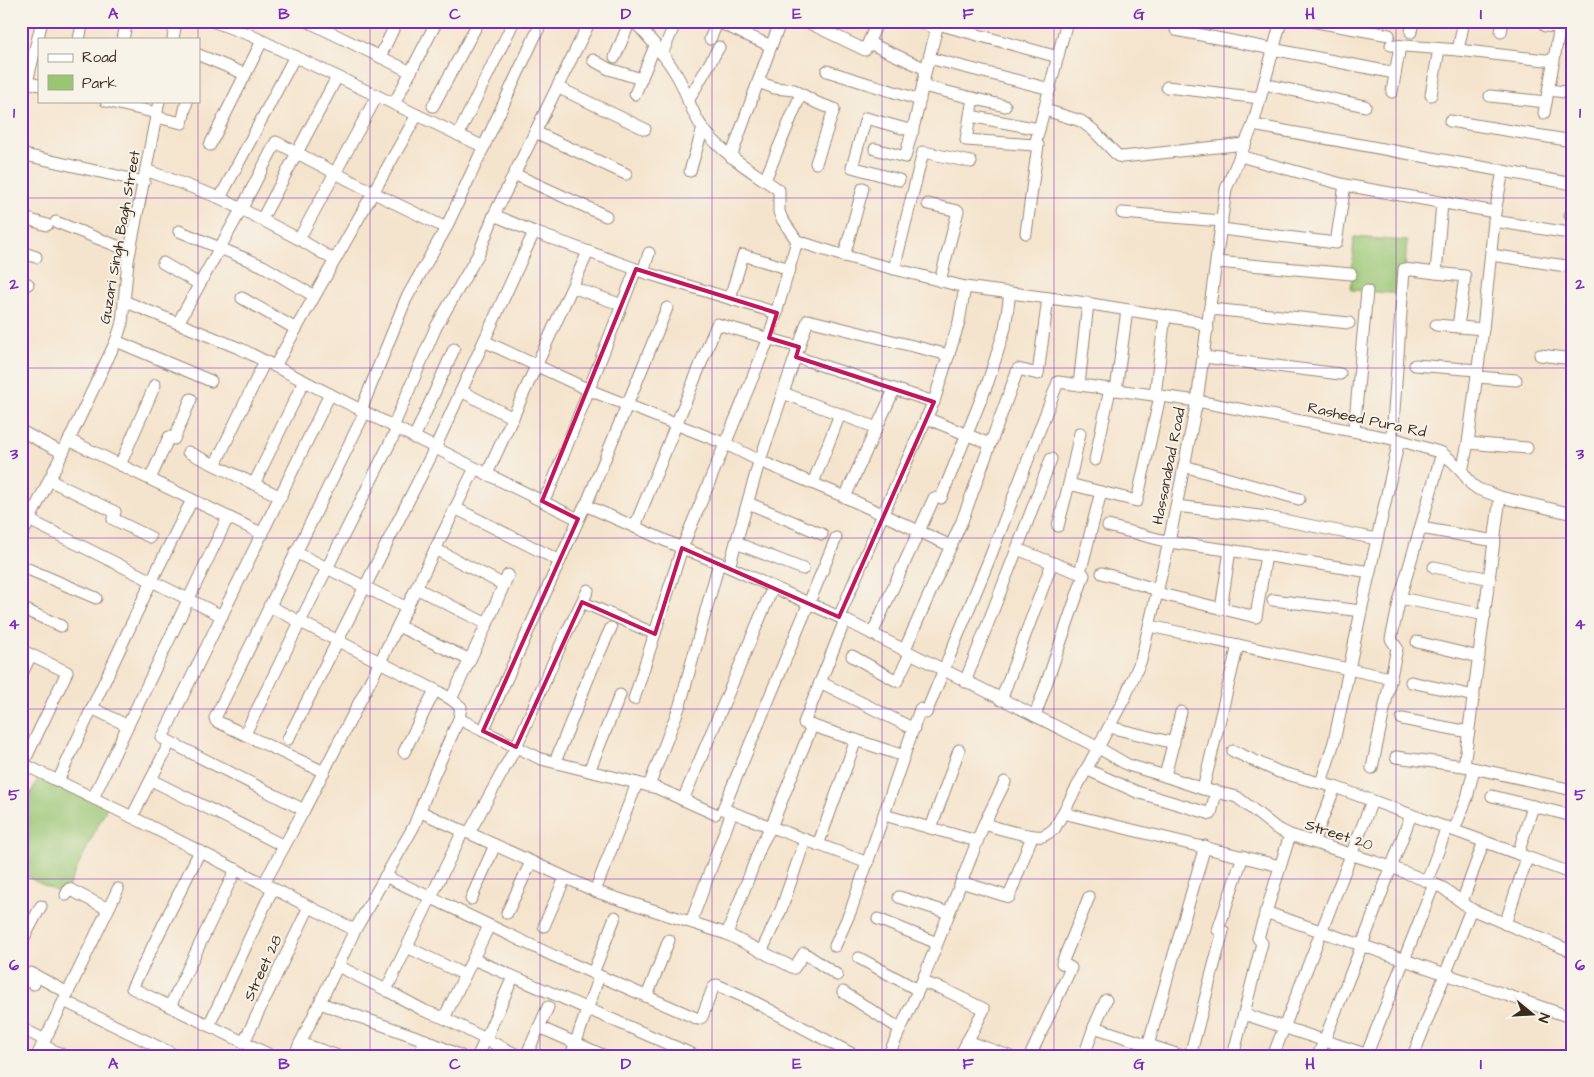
<svg xmlns="http://www.w3.org/2000/svg" width="1594" height="1077" font-family="'Architects Daughter',sans-serif">
	<rect width="100%" height="100%" fill="#f7f3e8"/>
	<filter id="ink" filterUnits="userSpaceOnUse"><feTurbulence type="fractalNoise" baseFrequency=".02" numOctaves="2"/><feDisplacementMap in="SourceGraphic" scale="10" xChannelSelector="R" yChannelSelector="G"/><feConvolveMatrix kernelMatrix="1 2 1 2 8 2 1 2 1" color-interpolation-filters="sRGB"/></filter>
	<filter id="wash" filterUnits="userSpaceOnUse"><feTurbulence type="fractalNoise" baseFrequency=".0096" numOctaves="4" result="noise"/><feDisplacementMap in="SourceGraphic" scale="20" xChannelSelector="R" yChannelSelector="G"/><feGaussianBlur stdDeviation="1.12" result="paint"/><feColorMatrix in="noise" values="0 0 0 0 0 0 0 0 0 0 0 0 0 0 0 0 0 1.4 0 .05"/><feComposite in="paint" operator="in"/></filter>
	<g filter="url(#wash)">
		<rect width="100%" height="100%" fill="#f5e4cd"/>
		<g fill="#99c673" stroke="#6a7848">
			<path d="M1354 237 1407 241 1403 294 1351 290Z"/>
			<path d="M41 773 108 805 64 895 21 874V812Z"/>
		</g>
	</g>
	<g filter="url(#ink)">
		<g fill="none" stroke-linecap="round" stroke-linejoin="round">
			<g stroke="#988776" stroke-width="13">
				<g id="minor">
					<path d="M212 21 250 35 484 147"/>
					<path d="M307 21 411 72"/>
					<path d="M634 21C650 39 667 57 679 79 687 94 691 112 702 127 722 154 752 171 779 190V212L782 219 797 241 844 256 965 287 1079 302 1196 321 1208 329"/>
					<path d="M805 21 865 50 878 21"/>
					<path d="M918 21 936 29"/>
					<path d="M1311 21 1389 35"/>
					<path d="M718 22 771 46 781 21"/>
					<path d="M1545 26 1573 28"/>
					<path d="M1176 30 1395 73"/>
					<path d="M1411 32 1413 21"/>
					<path d="M1501 32 1503 21"/>
					<path d="M744 34 750 21"/>
					<path d="M79 39 83 21"/>
					<path d="M123 39 127 21"/>
					<path d="M173 39 176 21"/>
					<path d="M710 39 718 21"/>
					<path d="M869 43 926 69 916 117 905 157 875 149"/>
					<path d="M1391 45 1458 50 1554 61"/>
					<path d="M1458 50 1464 21"/>
					<path d="M662 54 676 21"/>
					<path d="M199 55 245 74"/>
					<path d="M380 57 397 21"/>
					<path d="M615 57 630 21"/>
					<path d="M929 58 1050 89"/>
					<path d="M593 60 609 69 641 79"/>
					<path d="M926 69 938 24 1058 57"/>
					<path d="M827 71 920 100"/>
					<path d="M21 81 39 85"/>
					<path d="M27 82 42 21"/>
					<path d="M758 82 775 88 794 90 817 103 834 109 816 163"/>
					<path d="M1264 84 1365 106"/>
					<path d="M923 86 1005 106"/>
					<path d="M557 87 645 129"/>
					<path d="M1167 87 1260 98"/>
					<path d="M1549 90 1573 93"/>
					<path d="M1392 92 1400 46"/>
					<path d="M635 94 655 46"/>
					<path d="M1431 95 1439 49"/>
					<path d="M1490 96 1546 102"/>
					<path d="M973 98 966 140 1035 145"/>
					<path d="M106 101 157 113"/>
					<path d="M688 101 719 47"/>
					<path d="M394 104 437 21"/>
					<path d="M433 106 479 21"/>
					<path d="M1045 110 1081 121 1093 130 1118 156 1122 157 1245 144"/>
					<path d="M1544 113 1561 21"/>
					<path d="M970 116 1039 129"/>
					<path d="M156 117 182 123 187 101"/>
					<path d="M1450 121 1573 141"/>
					<path d="M1253 125 1573 184"/>
					<path d="M535 132 626 174"/>
					<path d="M458 135 514 21"/>
					<path d="M210 145 262 41"/>
					<path d="M21 154 144 182"/>
					<path d="M1240 156 1345 185 1495 212 1483 329 1468 443 1462 471"/>
					<path d="M731 157 771 46"/>
					<path d="M146 170 220 198 299 239 334 260"/>
					<path d="M690 171 703 128"/>
					<path d="M514 174 606 216"/>
					<path d="M765 180 801 94"/>
					<path d="M899 180 852 167 866 118 913 131"/>
					<path d="M220 198 295 56"/>
					<path d="M928 204 958 211 940 281"/>
					<path d="M1495 212 1503 171"/>
					<path d="M1122 213 1222 221"/>
					<path d="M494 215 590 21"/>
					<path d="M1570 215 1573 216"/>
					<path d="M21 217 47 225"/>
					<path d="M262 219 337 77"/>
					<path d="M1494 221 1563 232"/>
					<path d="M56 222 130 251"/>
					<path d="M1221 229 1336 243 1345 185"/>
					<path d="M179 231 263 266 314 296"/>
					<path d="M1026 233 1038 145H1035L1067 21"/>
					<path d="M299 239 377 96"/>
					<path d="M21 252 36 257"/>
					<path d="M1491 255 1573 267"/>
					<path d="M844 256 863 188"/>
					<path d="M1217 262 1351 274"/>
					<path d="M163 263 199 284"/>
					<path d="M894 269 923 152 971 162"/>
					<path d="M643 272 777 313"/>
					<path d="M1436 273 1465 276 1458 327"/>
					<path d="M21 282 28 284"/>
					<path d="M575 288 622 305"/>
					<path d="M242 298 296 329"/>
					<path d="M730 298 743 255 790 269"/>
					<path d="M124 301 241 349 475 468 578 519"/>
					<path d="M1211 309 1349 323"/>
					<path d="M178 323 242 208 276 142 372 192 446 228"/>
					<path d="M1436 325 1483 329"/>
					<path d="M116 341 211 381"/>
					<path d="M484 341 589 390 726 444 760 461 845 497 951 546"/>
					<path d="M799 347 717 324 637 521V528L682 548 729 567 839 617 1097 747 1128 765 1165 776 1203 789 1237 797 1276 828 1290 835 1391 867 1427 881 1443 888 1471 909 1573 952"/>
					<path d="M1540 355 1573 359"/>
					<path d="M796 357 934 402"/>
					<path d="M1204 357 1340 374"/>
					<path d="M1415 365 1477 370"/>
					<path d="M275 366 417 115"/>
					<path d="M1477 377 1516 380"/>
					<path d="M1079 385 1088 303"/>
					<path d="M1116 390 1127 310"/>
					<path d="M461 391 513 418"/>
					<path d="M783 393 877 428"/>
					<path d="M1155 395 1165 316"/>
					<path d="M361 410 406 299 446 228 542 21"/>
					<path d="M926 418 990 444"/>
					<path d="M393 427 436 327 479 253 494 215 534 232 636 269"/>
					<path d="M21 431 63 453"/>
					<path d="M1354 431 1367 291"/>
					<path d="M414 438 454 349"/>
					<path d="M1392 439 1404 269 1436 273 1442 203"/>
					<path d="M69 440 263 534"/>
					<path d="M1468 443 1527 448"/>
					<path d="M188 452 281 497"/>
					<path d="M1095 460 1110 389"/>
					<path d="M120 465 155 385"/>
					<path d="M215 465 265 361"/>
					<path d="M1184 466 1299 499"/>
					<path d="M487 474 588 252"/>
					<path d="M150 479 169 437 174 439 191 399"/>
					<path d="M49 480 115 512 113 519 150 537"/>
					<path d="M813 483 840 414"/>
					<path d="M254 484 304 381"/>
					<path d="M1069 484 1080 433"/>
					<path d="M845 497 894 390"/>
					<path d="M941 498 988 382 996 357 1005 328 1010 293"/>
					<path d="M542 501 550 489 636 269 643 272 649 253"/>
					<path d="M748 503 822 534"/>
					<path d="M586 505 667 308"/>
					<path d="M1176 506 1268 517 1377 539"/>
					<path d="M455 508 560 561"/>
					<path d="M29 520 222 616"/>
					<path d="M1058 526 1069 484 1101 492"/>
					<path d="M1108 526 1169 542"/>
					<path d="M1421 528 1495 541"/>
					<path d="M21 537 69 440 116 341 122 323 128 261 159 101"/>
					<path d="M836 538 723 809 868 863"/>
					<path d="M1169 542 1256 554 1370 572"/>
					<path d="M736 543 803 569"/>
					<path d="M435 549 504 585"/>
					<path d="M1017 549 1051 459"/>
					<path d="M295 552 407 608"/>
					<path d="M21 566 96 598"/>
					<path d="M729 567 758 466 808 320 949 355"/>
					<path d="M1434 567 1490 579"/>
					<path d="M1080 573 1101 492 1137 501 1160 396"/>
					<path d="M1102 573 1158 590"/>
					<path d="M416 588 487 624"/>
					<path d="M1157 593 1256 617 1266 555"/>
					<path d="M1400 598 1485 615"/>
					<path d="M1273 600 1361 611"/>
					<path d="M582 602 655 634"/>
					<path d="M269 606 435 690 451 699 461 707 459 719 433 777 414 826 355 930 294 1056"/>
					<path d="M21 608 61 626"/>
					<path d="M1221 609 1230 550"/>
					<path d="M839 617 883 514 934 401 959 322 965 287"/>
					<path d="M845 620 804 723 904 756"/>
					<path d="M398 626 470 660"/>
					<path d="M1150 626 1390 678"/>
					<path d="M872 634 934 498"/>
					<path d="M1417 642 1479 657"/>
					<path d="M21 650 67 672 23 764"/>
					<path d="M904 651 962 521 1018 369 1038 374 1048 298"/>
					<path d="M852 656 897 681 910 654"/>
					<path d="M21 675 31 655"/>
					<path d="M820 682 914 729"/>
					<path d="M965 682 1017 549 1084 575 1035 716"/>
					<path d="M1411 682 1474 696"/>
					<path d="M451 699 487 624 508 575"/>
					<path d="M634 699 682 548 769 338 797 241"/>
					<path d="M1001 700 1052 563"/>
					<path d="M92 708 128 726"/>
					<path d="M459 719 541 759 657 788 715 814"/>
					<path d="M1402 719 1469 732"/>
					<path d="M1109 727 1174 743"/>
					<path d="M483 731 585 505 637 528"/>
					<path d="M245 734 300 622 397 429"/>
					<path d="M288 739 435 448 534 232"/>
					<path d="M170 742 304 810"/>
					<path d="M1233 751 1279 772 1335 787 1573 874"/>
					<path d="M404 752 435 690"/>
					<path d="M1396 757 1464 766 1573 790"/>
					<path d="M555 762 592 669 611 628"/>
					<path d="M21 763 132 817 355 930"/>
					<path d="M1464 766 1500 497"/>
					<path d="M1372 768 1397 648 1391 639 1400 598 1442 453"/>
					<path d="M1086 769 1137 792 1211 814 1216 791"/>
					<path d="M589 771 620 695"/>
					<path d="M324 772 216 721 215 718 365 412"/>
					<path d="M1165 776 1181 712"/>
					<path d="M151 780 284 846"/>
					<path d="M58 781 152 580 192 500"/>
					<path d="M1321 783 1334 742 1361 611 1399 440"/>
					<path d="M649 786 680 705 719 563"/>
					<path d="M1203 789 1238 645"/>
					<path d="M1492 796 1573 816"/>
					<path d="M93 798 228 517"/>
					<path d="M683 800 773 587"/>
					<path d="M421 812 463 831"/>
					<path d="M1063 813 1280 866"/>
					<path d="M884 815 977 841"/>
					<path d="M132 817 170 742 162 738 330 394"/>
					<path d="M984 824C998 828 1029 838 1042 836 1047 835 1051 831 1055 828L1125 697 1141 660 1169 542 1197 401 1226 189 1253 125 1281 21"/>
					<path d="M931 828 959 750"/>
					<path d="M1454 830 1467 798 1474 769"/>
					<path d="M469 833 597 892 727 934 794 968 804 953 837 975"/>
					<path d="M1313 842 1335 787"/>
					<path d="M818 845 856 740"/>
					<path d="M200 851 132 988 272 1056"/>
					<path d="M1518 854 1533 806"/>
					<path d="M385 876 554 956 698 1019 702 1017 713 988 717 985 751 1000 856 1056"/>
					<path d="M267 878 304 810 380 662 475 468"/>
					<path d="M1427 881 1447 827"/>
					<path d="M961 882 1009 897 1032 836"/>
					<path d="M595 891 637 783"/>
					<path d="M66 895 69 889 108 909"/>
					<path d="M899 897 949 913"/>
					<path d="M471 899 495 845"/>
					<path d="M1462 902 1484 841"/>
					<path d="M1265 912 1573 1018"/>
					<path d="M507 913 531 862"/>
					<path d="M878 919 937 943"/>
					<path d="M691 922 732 812"/>
					<path d="M1505 924 1527 858"/>
					<path d="M544 926 565 878"/>
					<path d="M727 934 762 843 771 827 812 726"/>
					<path d="M21 943 41 906"/>
					<path d="M835 946 851 910 920 709 926 713 991 555 1058 382 1197 401 1399 440 1442 453 1453 462 1462 471 1471 484 1478 489 1500 497 1573 514"/>
					<path d="M407 947 465 975"/>
					<path d="M761 952 781 910 805 840"/>
					<path d="M859 958 918 990"/>
					<path d="M473 959 696 1056"/>
					<path d="M338 966 386 990 425 1011 444 1018 489 926"/>
					<path d="M31 973 68 993"/>
					<path d="M593 973 615 917"/>
					<path d="M21 978 34 984"/>
					<path d="M922 982 943 989 984 1009 960 1056"/>
					<path d="M386 990 463 831 469 833 516 747 562 642 588 590"/>
					<path d="M843 992 900 1029"/>
					<path d="M647 996 669 940"/>
					<path d="M64 1001 177 1056"/>
					<path d="M320 1003 425 1040 461 1056"/>
					<path d="M170 1006 236 869"/>
					<path d="M1244 1014 1371 1056"/>
					<path d="M444 1018 519 1056"/>
					<path d="M209 1025 273 888"/>
					<path d="M539 1027 605 1056"/>
					<path d="M1094 1027 1182 1056"/>
					<path d="M21 1028 45 1040"/>
					<path d="M967 1041 1009 1056"/>
					<path d="M244 1042 309 907"/>
					<path d="M300 1043 338 1056"/>
					<path d="M42 1045 65 1056"/>
					<path d="M37 1056 118 889"/>
					<path d="M419 1056 425 1040"/>
					<path d="M478 1056 513 977"/>
					<path d="M526 1056 548 1007"/>
					<path d="M571 1056 599 976"/>
					<path d="M888 1056 922 982 984 824 1005 782"/>
					<path d="M1030 1056 1071 968 1062 963 1089 897"/>
					<path d="M1084 1056 1094 1027 1106 1000"/>
					<path d="M1145 1056 1205 846"/>
					<path d="M1190 1056 1223 931 1218 930 1243 856"/>
					<path d="M1233 1056 1262 943 1258 938 1290 835"/>
					<path d="M1273 1056 1372 801"/>
					<path d="M1318 1056 1362 945 1411 815"/>
					<path d="M1366 1056 1434 884"/>
					<path d="M1413 1056 1471 909"/>
				</g>
			</g>
			<use href="#minor" stroke="#fff" stroke-width="11"/>
		</g>
	</g>
	<path fill="none" stroke="#c2185b" stroke-width="4" stroke-linejoin="round" d="M636 269 777 313 769 338 799 347 796 357 934 402 839 617 682 548 655 634 582 602 516 747 483 731 578 519 542 501Z"/>
	<path fill="none" stroke="#7b2cbf" stroke-width="1" stroke-opacity="0.55" d="M198 21V39M370 21V1056M540 21V1056M712 21V1056M882 21V1056M1054 21V1056M1224 21V1056M1396 21V1056M198 101V1056M21 198H1573M21 368H1573M21 538H1573M21 709H1573M21 879H1573"/>
	<g text-anchor="middle" dominant-baseline="central" stroke-width="4" stroke-linejoin="round" paint-order="stroke">
		<g font-size="15" fill="#3b2a1e" stroke="#f7f3e8">
			<text transform="translate(120 237) rotate(-80)">Guzari Singh Bagh Street</text>
			<text transform="translate(1367 420) rotate(12)">Rasheed Pura Rd</text>
			<text transform="translate(1169 466) rotate(-79)">Hassanabad Road</text>
			<text transform="translate(1339 835) rotate(18)">Street 20</text>
			<text transform="translate(263 968) rotate(-65)">Street 28</text>
		</g>
	</g>
	<rect width="1594" height="1077" fill="none" stroke="#f7f3e8" stroke-width="55"/>
	<rect x="38" y="38" width="162" height="65" fill="#f7f3e8" stroke="#aca397"/>
	<rect x="48" y="54" width="25" height="8" fill="#ffffff" stroke="#aca397"/>
	<text x="82" y="62" font-size="15" fill="#3b2a1e">Road</text>
	<rect x="48" y="75" width="25" height="15" fill="#99c673" stroke="#aca397"/>
	<text x="82" y="88" font-size="15" fill="#3b2a1e">Park</text>
	<g transform="translate(1532 1014) rotate(108)" stroke="#f7f3e8" stroke-width="4" paint-order="stroke">
	<path d="M0-4L9 19L0 12L-9 19Z" fill="#3b2a1e"/>
	<text y="-8" font-size="14" font-weight="bold" text-anchor="middle" fill="#3b2a1e">N</text>
	</g>
	<rect x="28" y="28" width="1538" height="1022" fill="none" stroke="#7b2cbf" stroke-width="2"/>
	<g font-size="16" text-anchor="middle" font-weight="bold" fill="#7b2cbf">
		<text x="113" y="19">A</text>
		<text x="284" y="19">B</text>
		<text x="455" y="19">C</text>
		<text x="626" y="19">D</text>
		<text x="797" y="19">E</text>
		<text x="968" y="19">F</text>
		<text x="1139" y="19">G</text>
		<text x="1310" y="19">H</text>
		<text x="1481" y="19">I</text>
		<text x="14" y="118">1</text>
		<text x="1580" y="118">1</text>
		<text x="14" y="289">2</text>
		<text x="1580" y="289">2</text>
		<text x="14" y="459">3</text>
		<text x="1580" y="459">3</text>
		<text x="14" y="629">4</text>
		<text x="1580" y="629">4</text>
		<text x="14" y="800">5</text>
		<text x="1580" y="800">5</text>
		<text x="14" y="970">6</text>
		<text x="1580" y="970">6</text>
		<text x="113" y="1069">A</text>
		<text x="284" y="1069">B</text>
		<text x="455" y="1069">C</text>
		<text x="626" y="1069">D</text>
		<text x="797" y="1069">E</text>
		<text x="968" y="1069">F</text>
		<text x="1139" y="1069">G</text>
		<text x="1310" y="1069">H</text>
		<text x="1481" y="1069">I</text>
	</g>
</svg>
